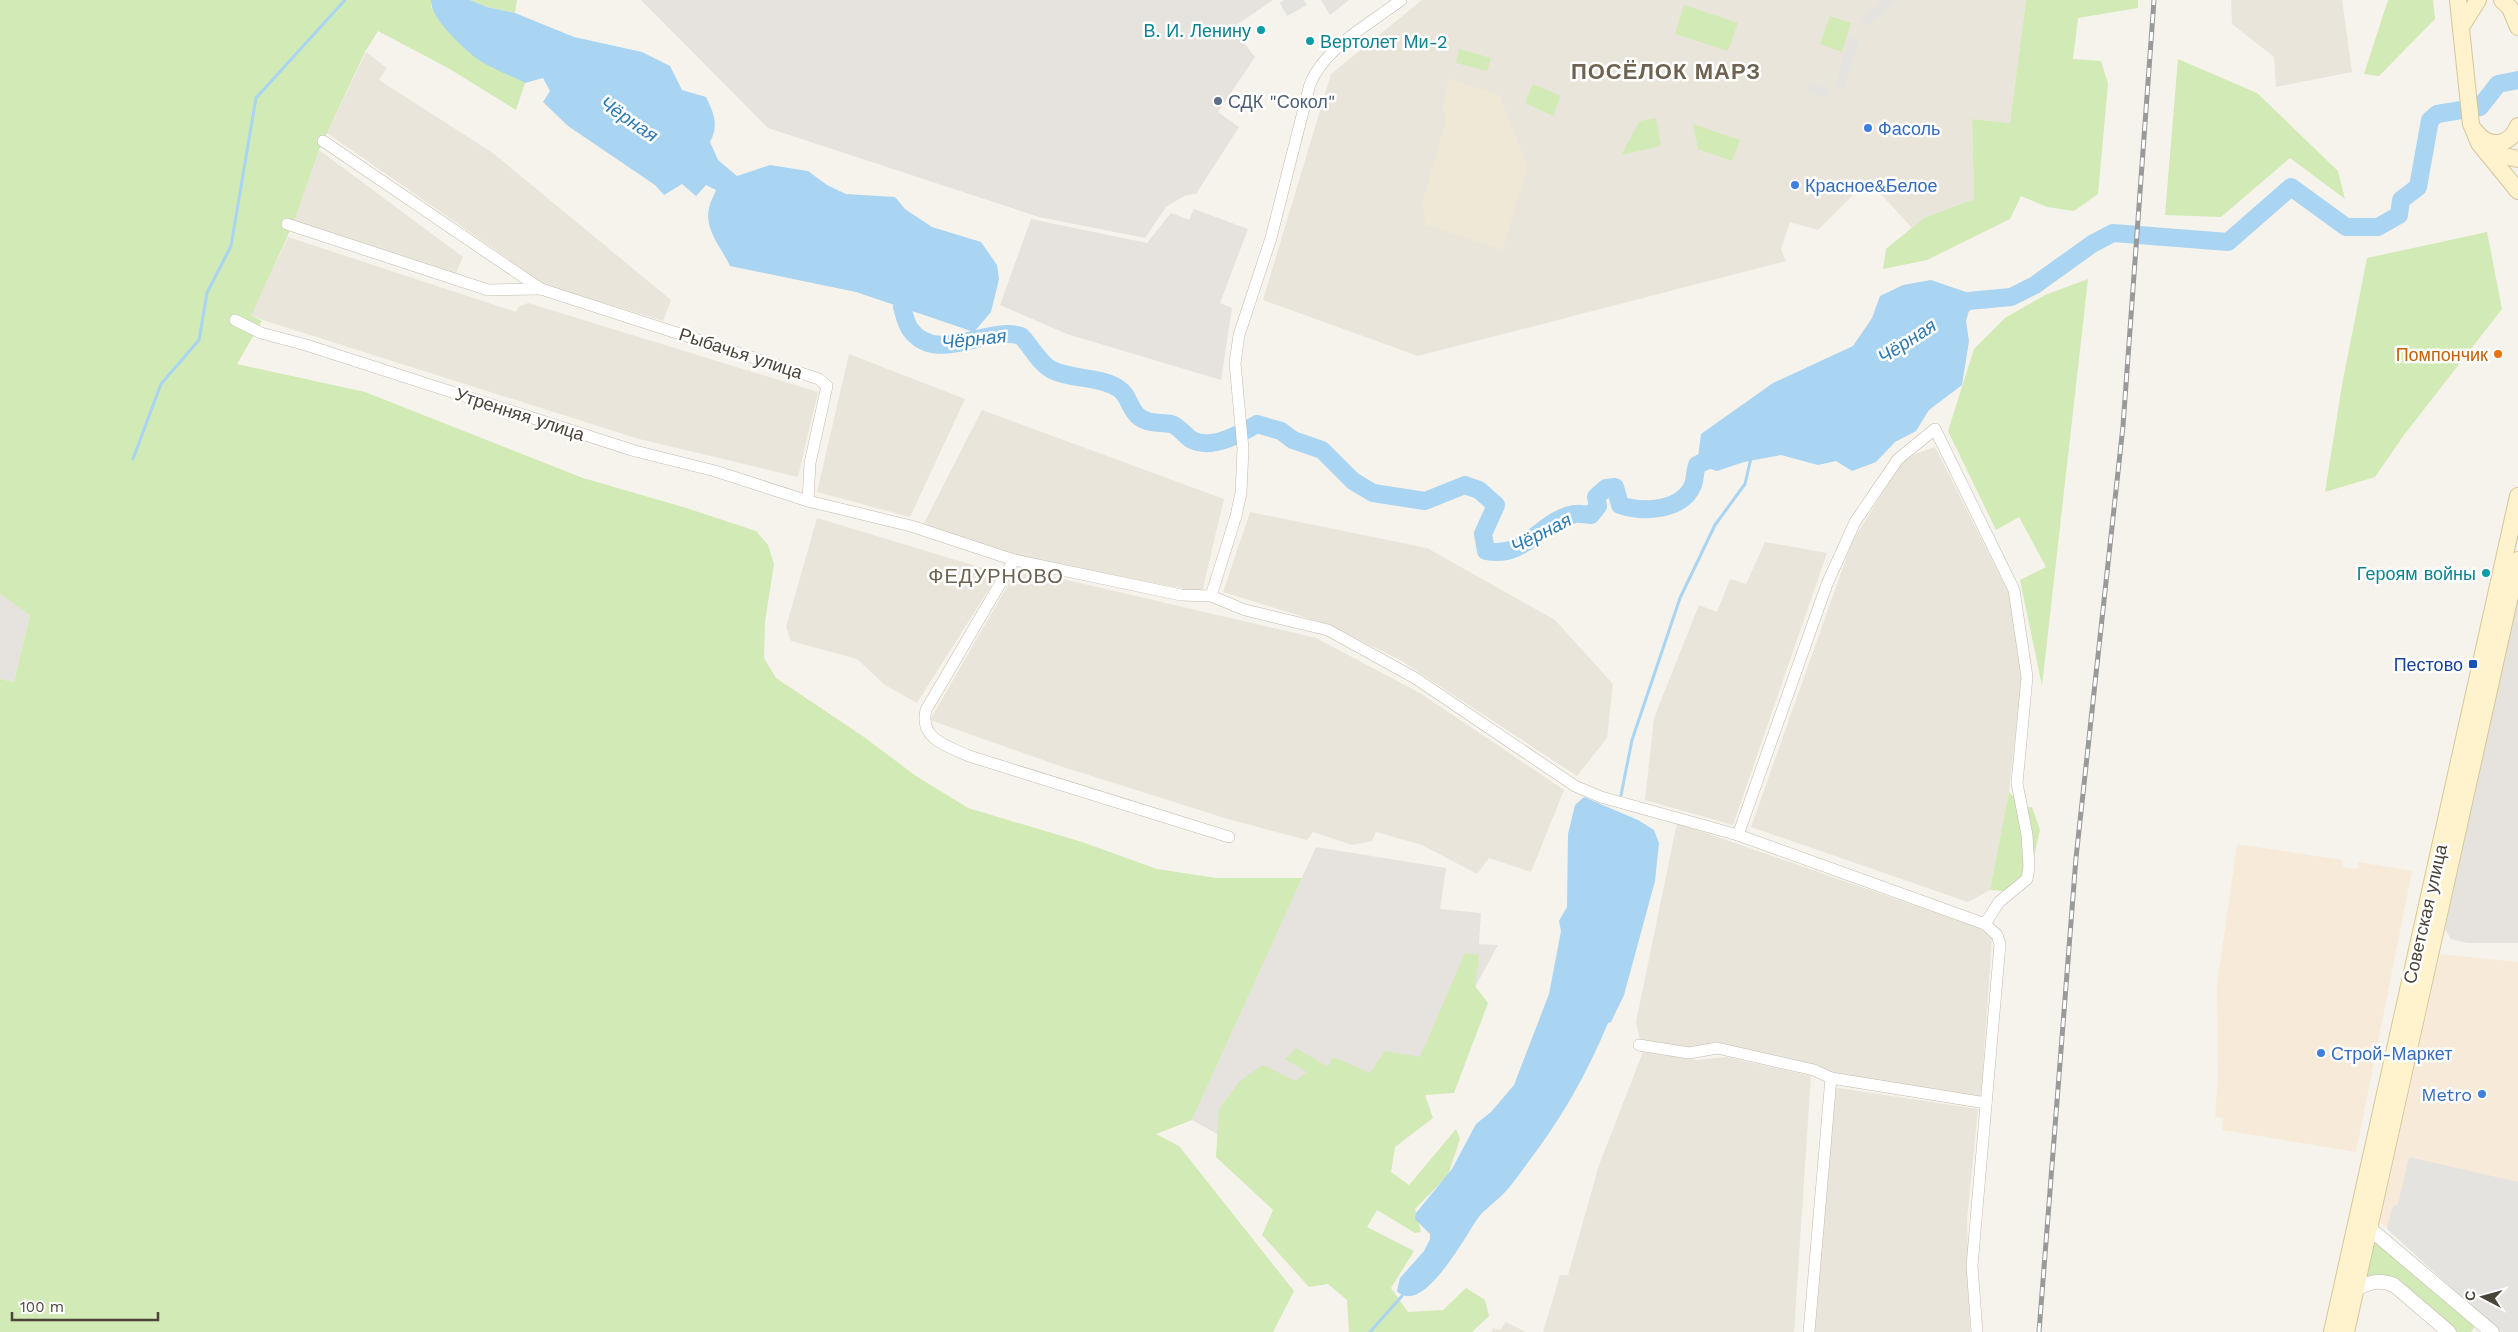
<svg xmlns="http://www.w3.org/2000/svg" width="2518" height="1332" font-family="'Work Sans',sans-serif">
	<rect width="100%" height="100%" fill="#f6f3ec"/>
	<g fill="#eae5da">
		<path d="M1422 0H2026L2010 123 1972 119 1974 199 1924 218 1912 228 1868 180 1818 230 1790 222 1781 249 1786 261 1418 356 1263 300 1331 74Z"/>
		<path d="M2231 0H2342L2352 72 2276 87 2274 57 2232 24Z"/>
		<path d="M366 52 387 68 379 80 493 153 671 300 663 321 546 285 327 133Z"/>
		<path d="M319 150 463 257 454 277 294 222Z"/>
		<path d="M288 237 516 312 518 307 528 303 818 392 798 477 639 439 250 316Z"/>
		<path d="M849 354 965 399 910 517 817 492Z"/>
		<path d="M982 410 1224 499 1202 592 1014 557 923 525Z"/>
		<path d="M1935 447 2011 598 2022 675 2009 792 1990 890 1968 902 1751 827 1852 542 1904 458Z"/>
		<path d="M1250 512 1427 548 1555 620 1613 684 1607 738 1577 776 1400 660 1327 624 1223 592Z"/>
		<path d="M817 518 999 573 917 703 885 685 857 659 791 641 786 627Z"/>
		<path d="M1765 542 1827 553 1733 825 1645 800 1654 718 1699 605 1717 612 1730 579 1746 584Z"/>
		<path d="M1033 572 1316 638 1420 693 1564 790 1531 872 1489 858 1477 874 1422 845 1376 832 1372 841 1352 845 1313 832 1307 840 1228 819 1060 766 930 720 1009 583 1016 576Z"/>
		<path d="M1677 823 1979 928 1992 938 1981 1097 1830 1074 1718 1042 1685 1048 1640 1040 1636 1022Z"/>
		<path d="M1643 1052 1697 1060 1726 1057 1811 1076 1794 1332H1543L1560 1275H1568L1599 1165Z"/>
		<path d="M1832 1087 1978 1109 1967 1220 1970 1332H1814Z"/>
		<path d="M1506 1322 1526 1332H1491L1493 1328 1500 1330Z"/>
	</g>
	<g fill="#f7ead8">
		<path d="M2237 844 2342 860V867L2357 869 2358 862 2412 871 2356 1152 2222 1130 2223 1118 2215 1117 2218 1077 2217 985Z"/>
		<path d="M2440 954 2518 962V1332L2380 1222Z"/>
	</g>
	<g fill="#e6e2dd">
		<path d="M641 0H1273L1232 28 1255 57 1218 112 1239 127 1196 194 1186 195 1166 207 1145 238 1039 217 768 128Z"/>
		<path d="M1321 0H1349L1330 15Z"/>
		<path d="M1194 209 1248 229 1220 303 1232 308 1221 380 1067 334 1000 305 1031 219 1147 243 1171 213 1189 220Z"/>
		<path d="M0 594 30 614 14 682 0 679Z"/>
		<path d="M2518 595V943H2467L2451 939 2445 929Z"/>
		<path d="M1316 847 1446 868 1440 909 1481 913 1479 944 1498 945 1353 1210 1192 1120Z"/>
	</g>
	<path fill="#efe8d6" d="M1449 79 1499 95 1528 168 1502 250 1425 224 1423 201 1446 120 1442 106Z"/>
	<g fill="#d2eab5">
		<path d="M0 0H431V7L507 73 525 83 516 110 448 68 378 31 365 52 319 150 294 222 251 316 262 321 237 364 365 392 583 478 683 507 756 531 768 545 774 564 765 622 764 658 776 678 864 737 916 776 968 808 1082 842 1157 869 1216 878H1302L1192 1120 1156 1134 1179 1146 1294 1291 1273 1332H0V679L14 682 30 615 0 594Z"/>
		<path d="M470 0H517L515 13 487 7Z"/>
		<path d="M2026 0H2138V8L2078 18 2073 59 2101 61 2108 84 2098 194 2074 211 2047 207 2021 196 2010 219 1927 260 1883 269 1886 249 1924 218 1974 199 1972 119 2010 123Z"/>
		<path d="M2388 0H2433L2435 19 2379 76 2364 74Z"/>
		<path d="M1684 5 1738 23 1728 51 1675 34Z"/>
		<path d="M1830 16 1851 23 1842 52 1820 44Z"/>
		<path d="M1459 49 1491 58 1487 71 1456 63Z"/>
		<path d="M2178 59 2257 93 2338 171 2345 199 2290 158 2221 217 2165 215Z"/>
		<path d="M1533 84 1561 96 1553 116 1525 103Z"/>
		<path d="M1656 118 1661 146 1621 155 1640 121Z"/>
		<path d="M1693 124 1740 140 1732 161 1698 149Z"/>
		<path d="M2487 232 2502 309 2404 435 2375 477 2325 492 2342 385 2367 258Z"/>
		<path d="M2088 279 2042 686 2020 580 2046 567 2019 517 1996 530 1948 431 1974 349 2005 318 2045 295Z"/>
		<path d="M2009 792 2024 808 2032 807 2040 830 2033 861 2026 875 2003 891 1990 890Z"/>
		<path d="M1465 953 1479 955 1475 986 1488 1003 1454 1093 1425 1095 1433 1118 1395 1147 1391 1172 1409 1185 1456 1129 1460 1139 1448 1175 1415 1209 1421 1232 1415 1233 1377 1210 1367 1227 1414 1251 1391 1288 1408 1312 1443 1310 1466 1288 1485 1300 1489 1316 1472 1332H1349L1347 1300 1328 1284 1309 1287 1262 1235 1273 1210 1216 1157 1219 1109 1239 1082 1263 1065 1295 1081 1307 1072 1285 1059 1296 1048 1328 1067 1333 1057 1370 1073 1385 1051 1420 1057Z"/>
		<path d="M2373 1238 2472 1321 2474 1328 2471 1332H2457L2389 1277H2365Z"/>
	</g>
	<g fill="#e5e3e0">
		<path d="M1284 0H1304L1307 5 1287 16 1280 3Z"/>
		<path d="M1883 0H1897L1867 26 1861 19Z"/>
		<path d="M1851 36 1860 39 1844 89 1834 86Z"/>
		<path d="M1809 83 1830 90 1828 98 1807 91Z"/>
		<path d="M2409 1157 2518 1182V1332H2500L2387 1229 2392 1208 2398 1204Z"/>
	</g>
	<g fill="#a9d4f2">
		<path d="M431 0H470L487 7 515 13 574 37 642 52 670 66 682 90 706 97C714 113 719 125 710 142L718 160 737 176 770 165 808 171 827 185 846 194 895 197 905 209 932 227 981 242 997 265 999 279 991 312 974 332 856 292 730 266C722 248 704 230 709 208 710 202 714 196 716 190L706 185 696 196 682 184 664 195 655 185 568 126 543 102 550 91 543 78 525 83C510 75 490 68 476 58 462 47 430 18 431 0Z"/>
		<path d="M1931 280 1966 292 1970 307 1966 321 1969 341 1962 385 1929 410 1916 431 1895 442 1876 462 1852 471 1836 461 1818 465 1781 455 1744 462 1717 471 1697 465 1701 434 1773 383 1853 346 1872 318 1880 296 1903 285Z"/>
		<path d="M1584 797 1638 820 1654 830 1659 843 1655 881 1624 995 1611 1022 1608 1023C1587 1074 1560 1121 1526 1165 1518 1176 1510 1188 1500 1197 1493 1204 1484 1210 1478 1218 1466 1235 1422 1318 1397 1291L1400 1278 1424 1251 1430 1239V1234L1415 1219 1416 1213 1452 1169 1476 1124 1491 1112 1514 1085 1549 994 1561 931 1559 921 1567 907 1568 834 1575 805Z"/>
	</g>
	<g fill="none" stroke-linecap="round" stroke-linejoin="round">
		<g stroke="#a9d4f2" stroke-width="3">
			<path d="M133 459 161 384 199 340 207 293 231 246 256 98 345 0"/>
			<path d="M1621 795 1632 740 1680 598 1715 525 1745 484 1751 458"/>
			<path d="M1370 1332 1402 1296"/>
		</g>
		<g stroke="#a9d4f2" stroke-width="18">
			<path d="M902 307C904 314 906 323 910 329 936 366 987 325 1021 336 1031 346 1039 363 1052 370 1073 380 1098 376 1118 388 1129 395 1129 408 1138 416 1147 424 1159 422 1171 424 1179 426 1185 436 1192 440 1212 450 1240 434 1257 424L1281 431 1293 440 1322 450 1353 481 1373 493 1425 501 1465 485 1479 490 1496 505 1483 534 1486 551C1527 559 1541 519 1575 514 1580 513 1586 515 1591 515L1598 506 1596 497 1606 488 1615 487 1620 505C1643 513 1682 511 1693 485 1695 479 1695 471 1697 465L1718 455"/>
			<path d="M1949 314 1968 301 2011 297 2035 285 2092 244 2113 233 2228 242 2291 187 2346 227H2378L2399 215 2401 200 2418 187 2430 120 2437 114 2480 107 2498 84 2518 80"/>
		</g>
		<g stroke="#c2bbae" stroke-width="12">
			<g id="minor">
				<path d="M323 141 541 289 819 379 827 386 810 463 808 501"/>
				<path d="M287 224 488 290 541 289"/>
				<path d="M235 320 261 333 306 345 635 451 715 471 808 501 911 526 1014 560 1181 595 1211 596 1245 610 1328 630 1415 678 1575 786 1601 797 1738 835 1985 924 1997 935 2000 944 1972 1266 1977 1332"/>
				<path d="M1014 560 926 710C919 739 947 746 969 756L1229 837"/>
				<path d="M1211 596 1236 516 1241 493 1243 449 1235 363 1239 335 1271 238 1310 84C1326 46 1370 24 1401 0"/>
				<path d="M1738 835 1827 584 1855 522 1898 459 1935 429 2014 590 2027 677 2017 783 2027 835 2029 867 2027 879 1999 902 1985 924"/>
				<path d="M1639 1045 1689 1053 1717 1048 1814 1070 1831 1078"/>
				<path d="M1809 1332 1831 1078 1986 1103"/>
			</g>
		</g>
		<g stroke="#c2bbae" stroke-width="15">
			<g id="tertiary">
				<path d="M2369 1228 2492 1332"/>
				<path d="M2356 1289C2370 1282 2379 1279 2394 1285L2449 1332"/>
			</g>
		</g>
		<g stroke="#d6c79b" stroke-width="18">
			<g id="secondary">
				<path d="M2458 0 2471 124 2479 143 2518 191"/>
				<path d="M2502 0 2510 8 2518 27"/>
				<path d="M2461 27 2478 0"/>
				<path d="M2476 132C2489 149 2510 146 2518 126"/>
				<path d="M2486 152 2518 159"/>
				<path d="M2332 1332 2518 496"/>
				<path d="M2346 1332 2518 560"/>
			</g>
		</g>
		<use href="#minor" stroke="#fff" stroke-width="11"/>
		<use href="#tertiary" stroke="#fff" stroke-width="14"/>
		<use href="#secondary" stroke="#fff3cd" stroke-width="16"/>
		<g stroke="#9a9a9a" stroke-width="5">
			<path id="rail" d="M2039 1332 2076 858 2123 426 2154 0"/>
		</g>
		<use href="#rail" stroke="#fff" stroke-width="3" stroke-dasharray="9" stroke-linecap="butt"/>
	</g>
	<g fill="#0f9aa8" stroke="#fff" stroke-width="2">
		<circle cx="1261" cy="30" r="5"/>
		<circle cx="1310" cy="41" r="5"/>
		<circle cx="2486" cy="573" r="5"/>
	</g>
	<circle fill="#5c6f8a" stroke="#fff" stroke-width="2" cx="1218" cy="101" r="5"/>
	<g fill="#3f7fe0" stroke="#fff" stroke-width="2">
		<circle cx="1868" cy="128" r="5"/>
		<circle cx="1795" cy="185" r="5"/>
		<circle cx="2321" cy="1053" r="5"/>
		<circle cx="2482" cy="1094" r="5"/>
	</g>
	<circle fill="#e8710a" stroke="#fff" stroke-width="2" cx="2498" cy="354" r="5"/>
	<rect fill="#1a4fb4" stroke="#fff" stroke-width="2" x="2468" y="659" width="10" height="10" rx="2.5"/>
	<g text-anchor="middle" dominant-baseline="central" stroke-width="5" stroke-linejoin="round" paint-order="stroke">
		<g font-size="18" fill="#0d838f" stroke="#fff" text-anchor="end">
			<text x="1251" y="30">В. И. Ленину</text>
			<text x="1320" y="41" text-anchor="start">Вертолет Ми-2</text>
			<text x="2476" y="573">Героям войны</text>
		</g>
		<g font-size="18" fill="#4e5e75" stroke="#fff" text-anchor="start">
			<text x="1228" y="101">СДК "Сокол"</text>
		</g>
		<g font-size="18" fill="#366cbe" stroke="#fff" text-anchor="start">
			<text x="1878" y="128">Фасоль</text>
			<text x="1805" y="185">Красное&amp;Белое</text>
			<text x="2331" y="1053">Строй-Маркет</text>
			<text x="2472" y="1094" text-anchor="end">Metro</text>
		</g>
		<g font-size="18" fill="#4b4439" stroke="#fff">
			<text transform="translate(741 353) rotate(18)">Рыбачья улица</text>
			<text transform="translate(520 414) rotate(18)">Утренняя улица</text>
			<text transform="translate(2425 914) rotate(-77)">Советская улица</text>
		</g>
		<g font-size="18" fill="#c56008" stroke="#fff" text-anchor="end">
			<text x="2488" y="354">Помпончик</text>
		</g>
		<g font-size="18" fill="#164399" stroke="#fff" text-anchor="end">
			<text x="2463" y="664">Пестово</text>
		</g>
		<g font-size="19" font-style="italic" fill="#2e7ab2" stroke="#fff">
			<text transform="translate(629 119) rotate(34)">Чёрная</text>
			<text transform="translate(974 339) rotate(-6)">Чёрная</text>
			<text transform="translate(1907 341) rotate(-33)">Чёрная</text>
			<text transform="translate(1541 533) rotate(-27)">Чёрная</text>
		</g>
		<g font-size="20" letter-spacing="1" fill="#6e6250" stroke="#fff">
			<text x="996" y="576">ФЕДУРНОВО</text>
		</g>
		<g font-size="22" font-weight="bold" letter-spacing="1" fill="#6e6250" stroke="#fff">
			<text x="1666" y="71">ПОСЁЛОК МАРЗ</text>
		</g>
	</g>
	<g transform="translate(2483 1297) rotate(276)" stroke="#ffffff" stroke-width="4" paint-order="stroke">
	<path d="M0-4L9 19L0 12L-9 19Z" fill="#4b4439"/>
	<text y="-8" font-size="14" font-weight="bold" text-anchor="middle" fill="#4b4439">С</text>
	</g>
	<path d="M12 1312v8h146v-8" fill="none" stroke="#4b4439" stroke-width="2.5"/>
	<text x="20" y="1312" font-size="15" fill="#4b4439" stroke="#ffffff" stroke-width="4" paint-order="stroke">100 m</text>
</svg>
